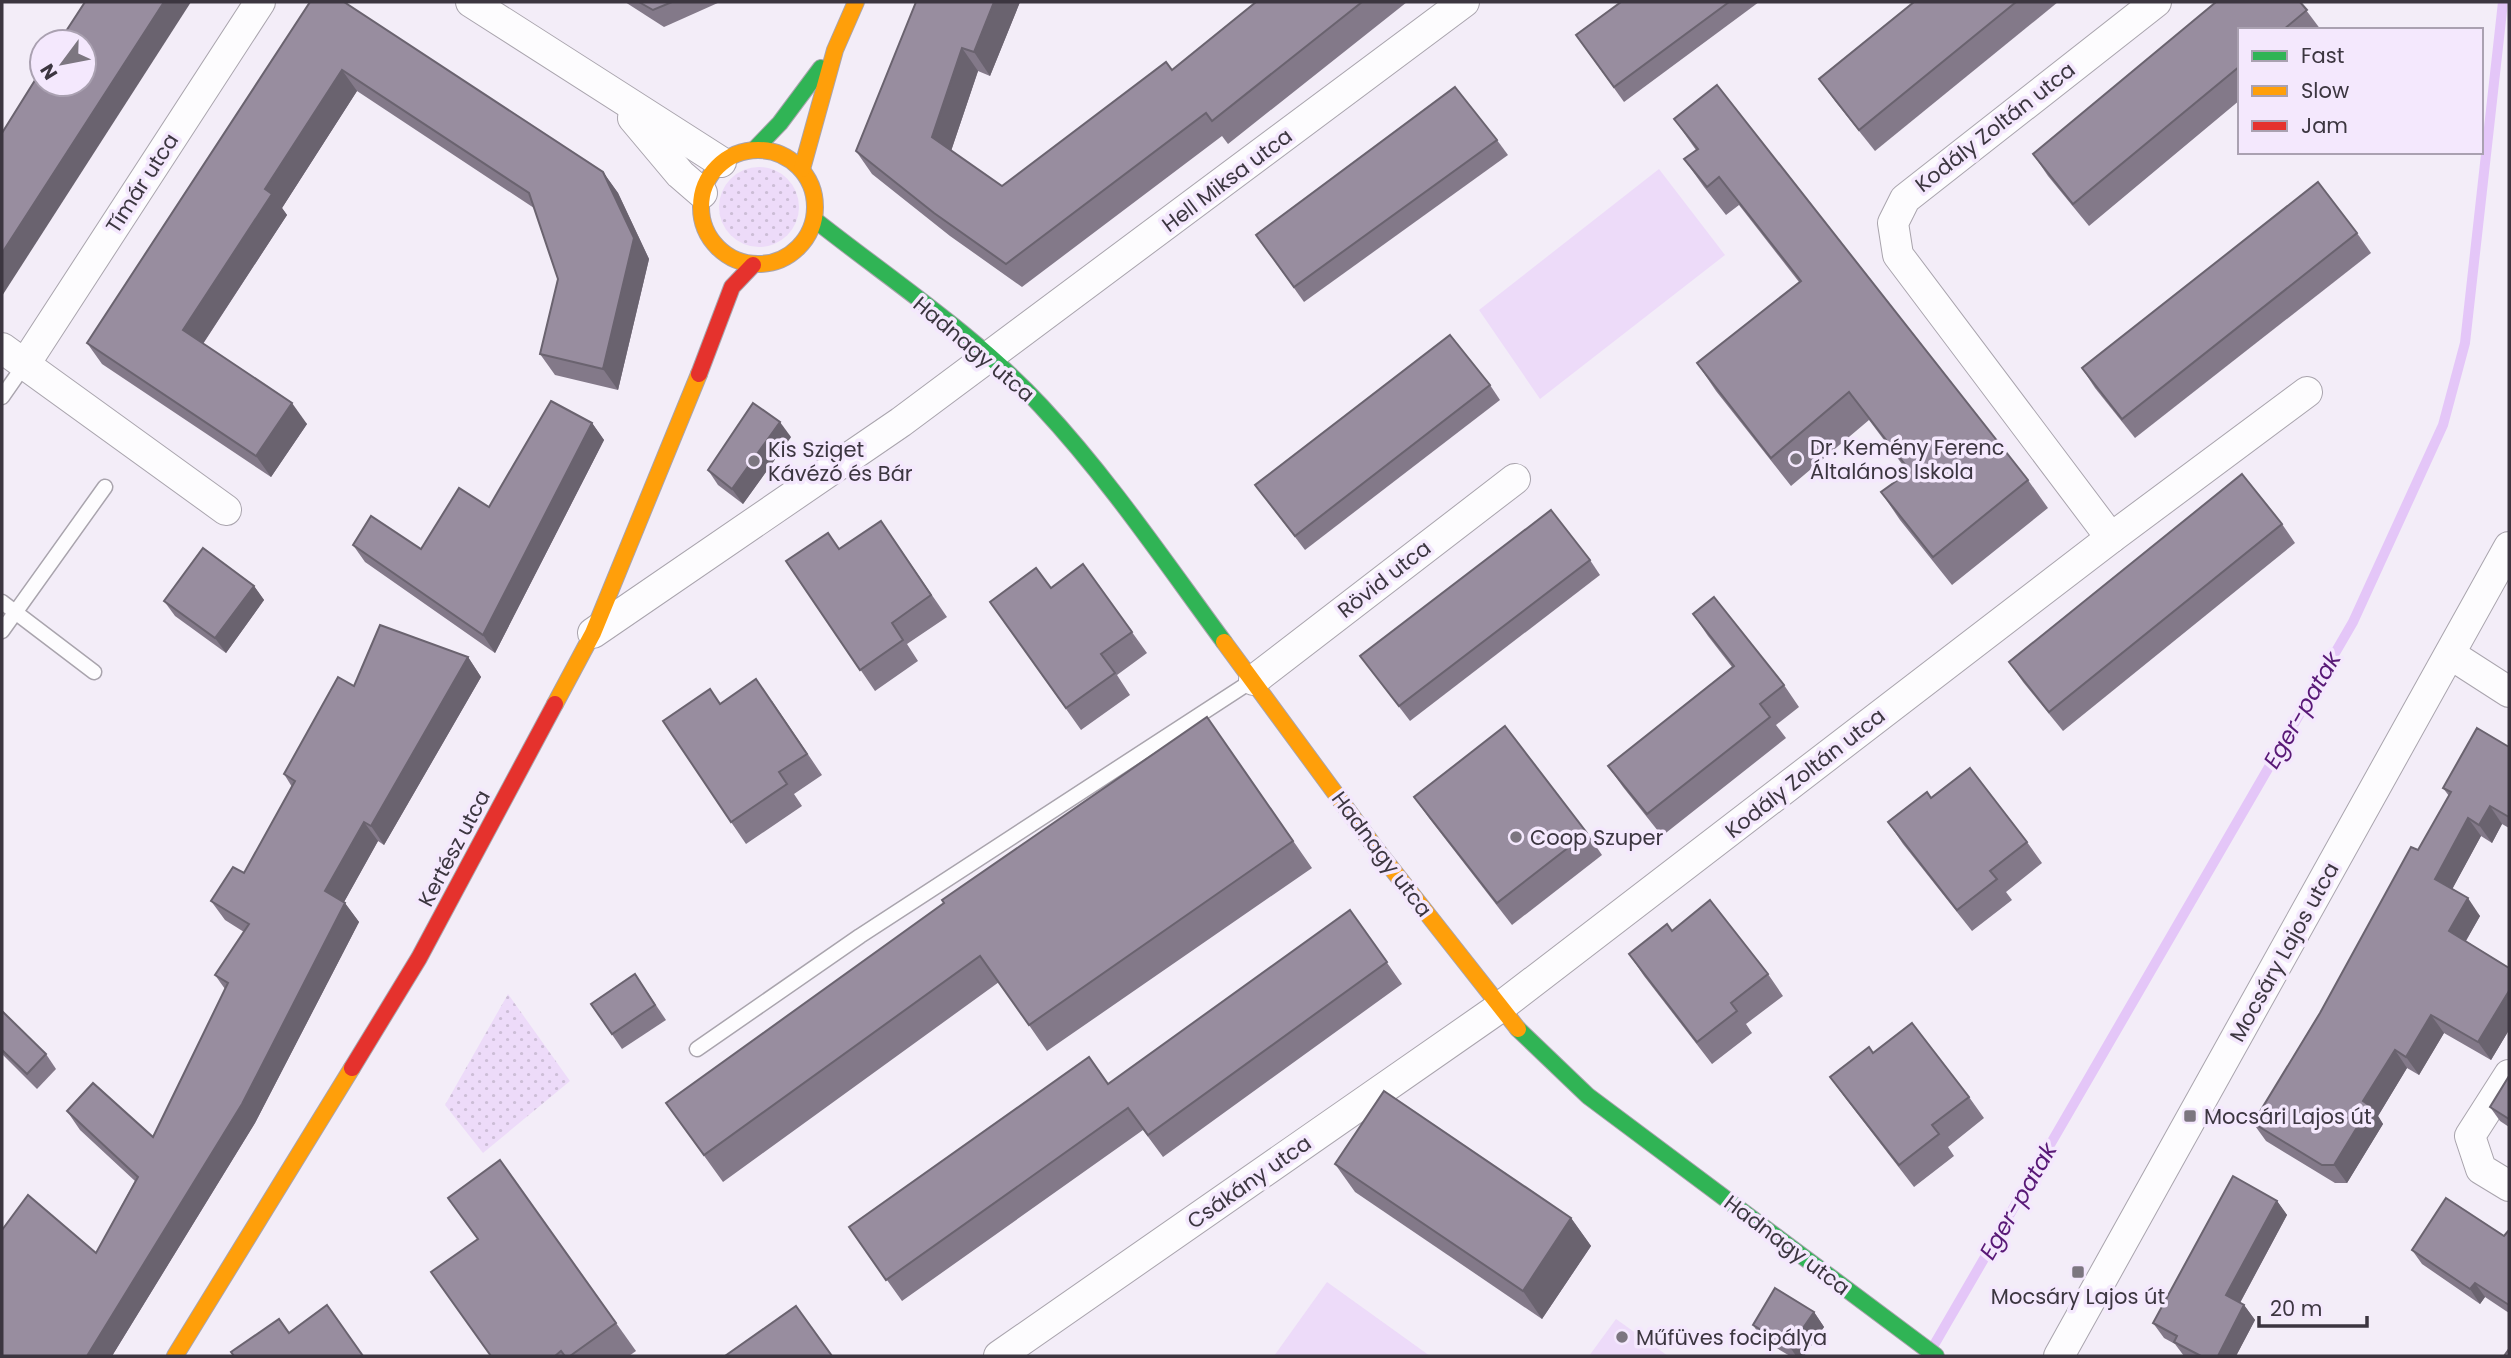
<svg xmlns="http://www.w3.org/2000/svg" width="2511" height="1358" font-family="Poppins,sans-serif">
	<defs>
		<pattern id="grass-dots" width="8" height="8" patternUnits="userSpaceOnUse" patternTransform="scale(1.75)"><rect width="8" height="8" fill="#eddbf9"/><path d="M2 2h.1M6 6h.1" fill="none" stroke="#ccbdd6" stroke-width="1.8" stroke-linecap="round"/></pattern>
	</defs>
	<rect width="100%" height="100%" fill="#f3edf8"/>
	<g fill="url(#grass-dots)">
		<circle cx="759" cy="207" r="40"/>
		<path d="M508 994 570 1081 483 1153 445 1105Z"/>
	</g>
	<g fill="#eddbf9">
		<path d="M1659 169 1725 255 1540 399 1479 310Z"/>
		<path d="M1327 1282 1430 1356H1274Z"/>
		<path d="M1616 1319 1668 1356H1589Z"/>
	</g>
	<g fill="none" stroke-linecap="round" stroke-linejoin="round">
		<path stroke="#e4c6f8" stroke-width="10" d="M1934 1345 2353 622 2443 425 2465 343 2503 2"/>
		<g stroke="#a9a4ad" stroke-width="17">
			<g id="lane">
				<path d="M2 397 25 364"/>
				<path d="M2 602 94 672"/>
				<path d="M2 631 105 487"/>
				<path d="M697 1049 860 936 1250 682"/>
			</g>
		</g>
		<g stroke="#a9a4ad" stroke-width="32">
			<g id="street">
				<path d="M471 2 721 162"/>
				<path d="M633 118 680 174 702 193"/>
				<path d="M2 348 226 510"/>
				<path d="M25 364 260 2"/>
				<path d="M2111 538 1898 255 1893 223 1905 199 2156 2"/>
				<path d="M593 633 901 422 1464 2"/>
				<path d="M2450 654 2509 692"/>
				<path d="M1254 680 1515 479"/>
				<path d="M2509 1075 2470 1136 2481 1169 2509 1186"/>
				<path d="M999 1356 1499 1008 2111 538 2307 392"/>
				<path d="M2059 1356 2509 547"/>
			</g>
		</g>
		<g stroke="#a9a4ad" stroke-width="18">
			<g id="fast">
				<path d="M755 149 780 123 821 68"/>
				<path d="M815 220C891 280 975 335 1041 406 1109 479 1165 562 1224 642"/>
				<path d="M1518 1029 1588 1096 1936 1356"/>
			</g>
		</g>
		<g stroke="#a9a4ad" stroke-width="18">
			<g id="slow">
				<circle cx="758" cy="207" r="57"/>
				<path d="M802 169 835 50 856 2"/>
				<path d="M1224 642 1377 850 1518 1029"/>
				<path d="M555 704 593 633 699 374"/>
				<path d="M175 1356 352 1068"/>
			</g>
		</g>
		<g stroke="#a9a4ad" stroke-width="18">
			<g id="jam">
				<path d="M699 374 732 287 753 265"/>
				<path d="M352 1068 419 958 555 704"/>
			</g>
		</g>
		<use href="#lane" stroke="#fdfcfe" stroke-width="14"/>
		<use href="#street" stroke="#fdfcfe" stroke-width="30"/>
		<use href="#fast" stroke="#30b455" stroke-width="16"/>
		<use href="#slow" stroke="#ff9f0a" stroke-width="16"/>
		<use href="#jam" stroke="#e5322d" stroke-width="16"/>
	</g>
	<g fill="#837989">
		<path d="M310 2 603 172 618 193 649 259 618 390 555 375 540 354 558 279 534 208 357 91 282 208 287 215 203 344 307 424 271 477 102 364 87 343Z"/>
		<path d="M625 2H720L664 27Z"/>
		<path d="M916 2H1020L990 76 978 71 951 151 1002 186 1172 70 1256 2H1407L1228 144 1222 136 1022 287 950 236 872 174 856 151Z"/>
		<path d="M1621 2H1759L1624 102 1576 35Z"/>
		<path d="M1914 2H2058L1875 151 1835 101 1819 79Z"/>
		<path d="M2216 2H2300L2321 30H2240V100L2089 226 2048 176 2033 154Z"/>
		<path d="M1674 119 2028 480 2048 508 1952 585 1900 520 1881 492 1908 472 1869 420 1791 486 1716 391 1697 363 1799 282 1739 205 1726 215 1704 187 1684 159 1696 150Z"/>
		<path d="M1497 140 1508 155 1304 302 1256 235Z"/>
		<path d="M2357 233 2371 253 2135 438 2095 388 2082 368Z"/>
		<path d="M1490 385 1500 400 1305 550 1255 485Z"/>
		<path d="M592 423 604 440 495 653 365 562 353 545 421 549 489 507Z"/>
		<path d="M791 437 743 504 718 485 708 470Z"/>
		<path d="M881 521 947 617 907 644 918 661 875 691 786 561 839 549Z"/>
		<path d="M2282 524 2295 543 2063 731 2023 682 2009 662Z"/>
		<path d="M1590 560 1600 575 1410 721 1360 656Z"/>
		<path d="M1083 564 1147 653 1117 675 1130 695 1081 730 990 602 1051 588Z"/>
		<path d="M254 586 264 600 226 653 175 616 164 601Z"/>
		<path d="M1693 614 1784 685 1799 707 1776 725 1786 738 1662 836 1623 787 1608 766 1732 667 1708 636Z"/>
		<path d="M468 657 481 677 384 845 378 841 344 902 359 922 255 1123 112 1356H2L96 1253 135 1181 80 1130 67 1111 153 1137 225 989 215 975 244 932 225 920 211 901 244 873 292 787 284 774 354 686Z"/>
		<path d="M772 701 822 775 794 794 802 806 746 844 731 822 721 704Z"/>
		<path d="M1207 717 1312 868 1047 1051 999 982 723 1182 666 1103Z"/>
		<path d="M2509 747V828L2502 824 2492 843 2481 836 2452 889 2480 916 2466 941 2509 968V1030L2491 1060 2444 1033 2419 1075 2407 1068 2378 1116 2383 1124 2347 1183H2335L2266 1141 2253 1123 2418 850 2449 796 2443 788Z"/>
		<path d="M1414 797 1587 833 1602 855 1512 925 1429 818Z"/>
		<path d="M1931 798 2027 842 2042 863 2006 892 2012 900 1972 931 1903 844 1888 822Z"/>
		<path d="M1350 910 1402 984 1163 1157 1143 1130 902 1301 849 1227 1108 1084Z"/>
		<path d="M1672 931 1768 974 1783 996 1746 1024 1752 1033 1712 1064 1644 976 1629 954Z"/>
		<path d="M635 974 666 1020 622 1049 591 1004Z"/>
		<path d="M2 1011 46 1054 56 1069 37 1089 2 1054Z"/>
		<path d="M1873 1053 1969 1097 1984 1118 1948 1147 1954 1156 1914 1187 1846 1099 1830 1077Z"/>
		<path d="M2509 1076V1127L2500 1121 2490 1107Z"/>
		<path d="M500 1160 636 1351 629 1356H491L478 1240Z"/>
		<path d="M1335 1164 1571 1218 1591 1246 1542 1319 1355 1192Z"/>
		<path d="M2277 1201 2287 1215 2240 1303 2244 1305 2255 1320 2236 1356H2184L2175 1344 2164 1338 2153 1323Z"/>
		<path d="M2509 1230V1313L2485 1297 2480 1304 2422 1264 2412 1250 2504 1236Z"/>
		<path d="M1814 1312 1824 1327 1804 1356H1790L1763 1340 1753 1325Z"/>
	</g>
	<g fill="#6a636f">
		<path d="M164 2H191L2 296V253Z"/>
		<path d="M994 2H1020L990 76 974 52Z"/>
		<path d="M962 48 978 71 948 160 932 137Z"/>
		<path d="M342 70 357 91 282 208 287 215 198 351 183 330 265 189Z"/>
		<path d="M603 172 618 193 649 259 618 390 603 369Z"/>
		<path d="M292 403 307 424 271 477 256 456Z"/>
		<path d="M780 422 791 437 743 504 732 489Z"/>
		<path d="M592 423 604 440 495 653 483 635Z"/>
		<path d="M254 586 264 600 226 653 215 638Z"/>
		<path d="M468 657 481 677 384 845 371 826Z"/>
		<path d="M2490 806 2502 824 2492 843 2479 825Z"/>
		<path d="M2468 818 2481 836 2448 897 2435 879Z"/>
		<path d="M364 822 378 841 339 911 325 891Z"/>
		<path d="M2468 898 2480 916 2461 949 2449 931Z"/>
		<path d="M345 903 359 922 255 1123 112 1356H87Z"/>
		<path d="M2509 991V1030L2491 1060 2478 1042Z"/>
		<path d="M2431 1015 2444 1033 2419 1075 2406 1057Z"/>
		<path d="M2395 1050 2407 1068 2378 1116 2383 1124 2347 1183 2334 1165 2363 1101Z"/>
		<path d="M2277 1201 2287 1215 2236 1310 2226 1295Z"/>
		<path d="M1571 1218 1591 1246 1542 1319 1523 1291Z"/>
		<path d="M2475 1283 2485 1297 2480 1304 2470 1289Z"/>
		<path d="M2244 1305 2255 1320 2236 1356H2218Z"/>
		<path d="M1814 1312 1824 1327 1804 1356H1796L1790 1347Z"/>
	</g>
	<g fill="#988d9f" stroke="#6a636f" stroke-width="2">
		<path d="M85 2H164L2 253V133L42 69V84H84V42H59Z"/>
		<path d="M310 2H344L603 172 634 238 603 369 540 354 558 279 529 193 342 70 265 189 272 194 183 330 292 403 256 456 87 343Z"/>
		<path d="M639 2H672L653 10Z"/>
		<path d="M916 2H994L974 52 962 48 932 137 1002 186 1166 62 1172 70 1256 2H1362L1212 121 1206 113 1006 264 934 213 856 151Z"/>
		<path d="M1621 2H1729L1614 87 1576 35Z"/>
		<path d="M1914 2H2016L1859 130 1819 79Z"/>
		<path d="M2216 2H2300L2307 10 2283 30H2240V66L2073 204 2033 154Z"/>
		<path d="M1717 85 2028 480 1933 557 1881 492 1910 471 1849 392 1771 458 1697 363 1801 281 1719 177 1707 187 1684 159 1698 149 1674 119Z"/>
		<path d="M1455 87 1497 140 1294 287 1256 235Z"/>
		<path d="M2318 182 2357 233 2122 419 2082 368Z"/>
		<path d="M1450 335 1490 385 1295 536 1255 485Z"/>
		<path d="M551 401 592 423 483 635 353 545 371 516 421 549 459 488 489 507Z"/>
		<path d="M753 403 780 422 732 489 708 470Z"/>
		<path d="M2242 474 2282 524 2049 712 2009 662Z"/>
		<path d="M1551 510 1590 560 1399 706 1360 656Z"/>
		<path d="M881 521 931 595 892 623 903 640 860 670 786 561 828 533 839 549Z"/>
		<path d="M203 548 254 586 215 638 164 601Z"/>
		<path d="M1083 564 1132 632 1101 654 1115 673 1066 708 990 602 1036 568 1051 588Z"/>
		<path d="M1714 597 1784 685 1760 704 1770 717 1647 814 1608 766 1734 666 1693 614Z"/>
		<path d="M380 625 468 657 371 826 364 822 325 891 345 903 242 1104 87 1356H2V1230L28 1195 96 1253 138 1177 67 1111 93 1083 153 1137 228 983 215 975 249 924 211 901 233 867 244 873 295 781 284 774 338 677 354 686Z"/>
		<path d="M756 679 807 754 779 772 787 784 731 822 663 721 710 689 720 704Z"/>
		<path d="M1207 717 1293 841 1029 1025 980 956 704 1155 666 1103 944 903 942 900Z"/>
		<path d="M1505 726 1587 833 1497 903 1414 797Z"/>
		<path d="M2477 728 2509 747V817L2490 806 2479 825 2468 818 2435 879 2468 898 2449 931 2509 968V991L2478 1042 2431 1015 2406 1057 2395 1050 2363 1101 2370 1106 2334 1165H2322L2253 1123 2320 1013 2411 847 2418 850 2451 792 2443 788Z"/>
		<path d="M1970 768 2027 842 1990 871 1997 879 1957 910 1888 822 1927 792 1931 798Z"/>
		<path d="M1710 900 1768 974 1731 1003 1737 1011 1697 1042 1629 954 1667 924 1672 931Z"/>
		<path d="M1350 910 1387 962 1148 1135 1128 1108 886 1280 849 1227 1089 1057 1108 1084Z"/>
		<path d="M635 974 655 1005 612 1034 591 1004Z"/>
		<path d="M2 1011 46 1054 27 1074 2 1050Z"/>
		<path d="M1912 1023 1969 1097 1932 1125 1939 1134 1899 1165 1830 1077 1869 1047 1873 1053Z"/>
		<path d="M2509 1076V1119L2490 1107Z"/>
		<path d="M1384 1091 1571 1218 1523 1291 1335 1164Z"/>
		<path d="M500 1160 616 1323 570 1356H565L561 1351 555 1356H491L431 1272 478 1239 448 1198Z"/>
		<path d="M2233 1176 2277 1201 2226 1295 2244 1305 2218 1356H2201L2174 1342 2177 1336 2153 1323Z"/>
		<path d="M2446 1198 2504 1236 2509 1230V1305L2475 1283 2470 1289 2412 1250Z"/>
		<path d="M1775 1288 1814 1312 1790 1347 1753 1325Z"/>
		<path d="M327 1305 363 1356H234L231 1352 279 1319 289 1333Z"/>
		<path d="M796 1306 832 1356H725Z"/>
		<path d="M2509 1349V1356H2504Z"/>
	</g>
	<g fill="#7c7680" stroke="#f4e8fd" stroke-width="2.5">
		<circle cx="1796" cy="459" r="7"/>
		<circle cx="754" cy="461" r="7"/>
		<circle cx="1516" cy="837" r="7"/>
		<rect x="2183" y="1109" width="14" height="14" rx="3.5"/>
		<rect x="2071" y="1265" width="14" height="14" rx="3.5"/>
		<circle cx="1622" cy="1337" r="7"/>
	</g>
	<g text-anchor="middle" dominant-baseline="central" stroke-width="7" stroke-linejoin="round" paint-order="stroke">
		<g font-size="21" fill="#3c3640" stroke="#f4e8fd">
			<text transform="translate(1995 127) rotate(-38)">Kodály Zoltán utca</text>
			<text transform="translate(1227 180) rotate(-37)">Hell Miksa utca</text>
			<text transform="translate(142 183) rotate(-57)">Tímár utca</text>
			<text transform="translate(974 349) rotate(40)">Hadnagy utca</text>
			<text transform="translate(1384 579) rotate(-38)">Rövid utca</text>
			<text transform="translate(1805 773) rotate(-38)">Kodály Zoltán utca</text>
			<text transform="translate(454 848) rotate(-62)">Kertész utca</text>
			<text transform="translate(1382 854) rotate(53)">Hadnagy utca</text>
			<text transform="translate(2284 952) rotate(-61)">Mocsáry Lajos utca</text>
			<text transform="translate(1249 1182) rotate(-35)">Csákány utca</text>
			<text transform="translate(1787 1245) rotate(37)">Hadnagy utca</text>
		</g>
		<g font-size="21" fill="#3c3640" stroke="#f4e8fd" text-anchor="start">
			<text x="1810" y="447">Dr. Kemény Ferenc<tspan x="1810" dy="24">Általános Iskola</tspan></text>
			<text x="768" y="449">Kis Sziget<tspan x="768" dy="24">Kávézó és Bár</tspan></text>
			<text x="1530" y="837">Coop Szuper</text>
			<text x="2204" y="1116">Mocsári Lajos út</text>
			<text x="2078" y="1296" text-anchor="middle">Mocsáry Lajos út</text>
			<text x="1636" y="1337">Műfüves focipálya</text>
		</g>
		<g font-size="23" font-style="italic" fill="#581876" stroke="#f4e8fd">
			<text transform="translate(2302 710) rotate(-60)">Eger-patak</text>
			<text transform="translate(2018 1201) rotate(-60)">Eger-patak</text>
		</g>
	</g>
	<rect width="2511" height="1358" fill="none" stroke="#3c3640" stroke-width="7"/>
	<rect x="2238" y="28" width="245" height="126" fill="#f4e8fd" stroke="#aaa1b1" stroke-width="2"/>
	<rect x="2252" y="51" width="35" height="10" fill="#30b455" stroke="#aaa1b1" stroke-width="2"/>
	<text x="2301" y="63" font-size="21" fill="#3c3640">Fast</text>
	<rect x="2252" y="86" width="35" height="10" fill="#ff9f0a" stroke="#aaa1b1" stroke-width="2"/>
	<text x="2301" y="98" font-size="21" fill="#3c3640">Slow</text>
	<rect x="2252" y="121" width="35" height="10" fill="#e5322d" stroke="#aaa1b1" stroke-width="2"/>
	<text x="2301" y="133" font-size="21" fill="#3c3640">Jam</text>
	<g transform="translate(63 63) rotate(238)"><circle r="33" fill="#f4e8fd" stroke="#aaa1b1" stroke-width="2"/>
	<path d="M0-5L12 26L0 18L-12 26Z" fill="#7c7680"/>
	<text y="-10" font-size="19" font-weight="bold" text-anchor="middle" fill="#3c3640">N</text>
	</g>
	<path d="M2259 1316v10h108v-10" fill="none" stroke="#3c3640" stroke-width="3.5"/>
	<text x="2270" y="1316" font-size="21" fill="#3c3640" stroke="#f4e8fd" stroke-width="5" paint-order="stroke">20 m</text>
</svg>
